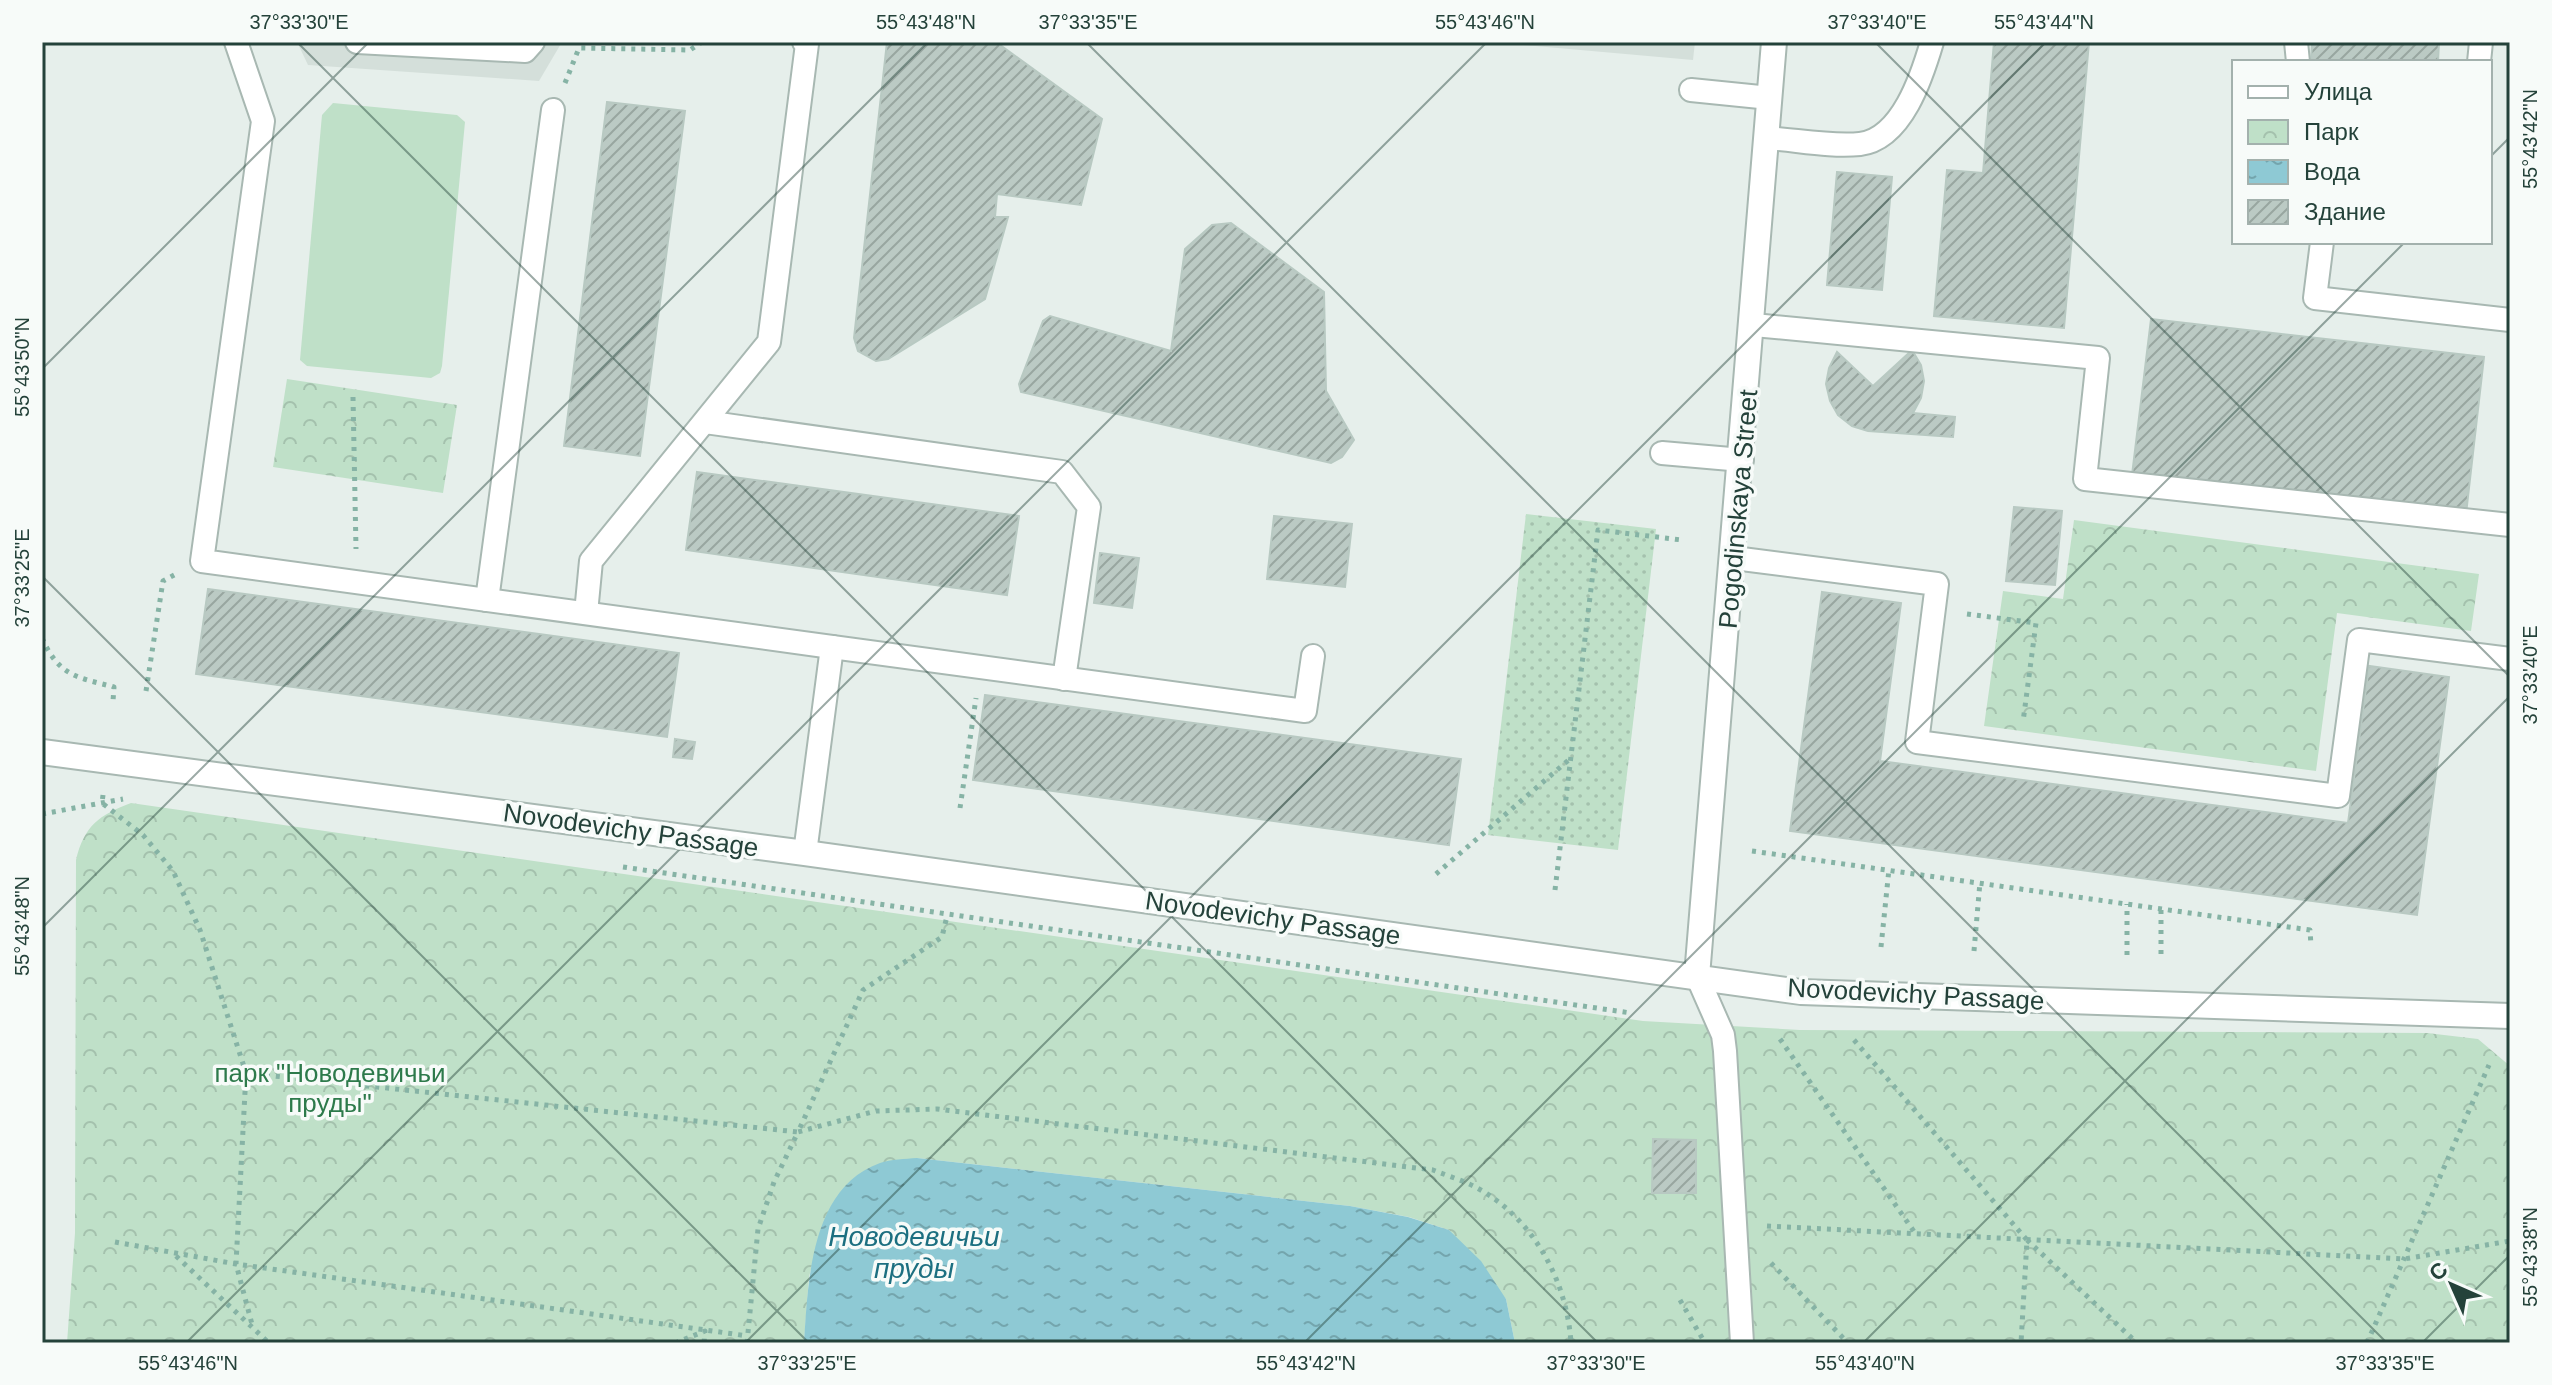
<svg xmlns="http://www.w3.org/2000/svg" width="2552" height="1385" font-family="Helvetica,sans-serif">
	<defs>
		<pattern id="grass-dots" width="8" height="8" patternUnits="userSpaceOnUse" patternTransform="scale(2)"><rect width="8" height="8" fill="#bfe0c8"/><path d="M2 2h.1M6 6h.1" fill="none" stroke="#a4c1ad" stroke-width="1.8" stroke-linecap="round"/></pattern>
		<pattern id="park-crowns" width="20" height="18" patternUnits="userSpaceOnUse" patternTransform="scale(2)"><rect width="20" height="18" fill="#bfe0c8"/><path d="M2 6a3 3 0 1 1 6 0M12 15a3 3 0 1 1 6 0" fill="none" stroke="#a4c1ad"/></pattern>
		<pattern id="water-ripples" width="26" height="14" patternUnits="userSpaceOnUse" patternTransform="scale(2)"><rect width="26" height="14" fill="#8ec9d4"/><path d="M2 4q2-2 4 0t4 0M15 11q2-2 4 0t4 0" fill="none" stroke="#74a5ad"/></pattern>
		<pattern id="building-hatch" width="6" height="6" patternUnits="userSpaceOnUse" patternTransform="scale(2)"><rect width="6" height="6" fill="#bbcac4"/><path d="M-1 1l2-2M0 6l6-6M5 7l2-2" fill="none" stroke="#98a6a0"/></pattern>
	</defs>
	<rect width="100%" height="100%" fill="#e6efeb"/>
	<g fill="#d4dfda">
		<path d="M297 42H562L539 81 308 65Z"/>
		<path d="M1489 42H1695L1693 60Z"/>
	</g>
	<path fill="url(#grass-dots)" d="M1526 514 1656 529 1618 850 1488 835Z"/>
	<g fill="url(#park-crowns)">
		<path d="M287 379 457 405 443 493 273 467Z"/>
		<path d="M2074 520 2479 574 2471 631 2337 613 2316 771 1984 726 2003 591 2063 599Z"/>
		<path d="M131 803 1643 1021 1800 1030 2427 1033 2478 1039 2510 1066V1343H1515L1506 1299 1449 1230 1409 1217 1350 1206 917 1158 822 1226 809 1277 804 1343H67L75 1233 76 860C84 826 99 815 131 803Z"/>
	</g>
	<path fill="#bfe0c8" d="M333 103 457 115 465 122 442 366 440 373 431 378 307 366 300 360 322 115Z"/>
	<path fill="url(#water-ripples)" d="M917 1158 1350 1206 1408 1217 1449 1230 1481 1261 1506 1299 1515 1343H804C808 1283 810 1188 880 1163 891 1159 905 1159 917 1158Z"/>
	<g fill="url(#building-hatch)" stroke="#b8c9c2" stroke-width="2">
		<path d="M887 42H996L1102 119 1081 205 997 194 995 217H1008L985 299 888 359 876 361 858 351 854 338Z"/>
		<path d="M1994 42H2089L2064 328 1934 316 1947 170 1983 173Z"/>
		<path d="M2312 42H2439L2438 62H2311Z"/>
		<path d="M607 102 685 111 640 456 564 446Z"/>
		<path d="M1837 172 1892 177 1882 290 1827 285Z"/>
		<path d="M1231 223 1324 292 1326 391 1354 440 1342 457 1331 463 1021 392 1019 384 1043 321 1050 316 1171 351 1185 249 1212 225Z"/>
		<path d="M2151 319 2484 357 2466 514 2132 475Z"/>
		<path d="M1912 350 1921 365 1924 381 1921 398 1913 413 1955 417 1953 437 1868 431 1852 426 1838 415 1830 401 1826 384 1829 368 1837 352 1873 386Z"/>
		<path d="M697 472 1019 516 1007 595 686 550Z"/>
		<path d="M2014 507 2062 511 2055 585 2006 581Z"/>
		<path d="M1274 516 1352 524 1345 587 1267 579Z"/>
		<path d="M1100 553 1139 558 1132 608 1094 603Z"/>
		<path d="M208 589 679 653 667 737 196 674Z"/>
		<path d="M1822 592 1901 603 1880 761 2348 823 2369 666 2449 677 2417 915 1790 831Z"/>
		<path d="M985 695 1461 759 1449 845 973 780Z"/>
		<path d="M675 739 695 742 692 759 673 757Z"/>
		<path d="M1653 1139 1696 1140V1193H1652Z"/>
	</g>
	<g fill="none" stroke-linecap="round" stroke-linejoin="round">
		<g stroke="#a8b8b2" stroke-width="26">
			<g id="service">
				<path d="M236 42 263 121 202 561 832 647"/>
				<path d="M357 42 525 51 533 42"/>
				<path d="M2296 42 2298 62"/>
				<path d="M2479 62 2481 42"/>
				<path d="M1691 90 1770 98"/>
				<path d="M1767 138C1797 140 1830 147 1860 144 1902 139 1922 76 1932 42"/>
				<path d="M2322 242 2315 298 2510 320"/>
				<path d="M1754 325 2098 358 2085 479 2510 525"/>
				<path d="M705 422 1062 472 1089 507 1064 679"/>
				<path d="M1662 453 1742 460"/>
				<path d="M1734 558 1937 584 1917 742 2338 796 2359 640 2510 659"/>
				<path d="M487 600 553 110"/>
				<path d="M586 613 591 561 769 342 807 44 804 42"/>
				<path d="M805 853 832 647 1305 711 1313 656"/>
				<path d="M1697 976 1723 1035 1725 1051 1742 1343"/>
			</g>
		</g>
		<g stroke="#a8b8b2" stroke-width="28">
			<g id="minor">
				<path d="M42 752 805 853 1801 992 2510 1016"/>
				<path d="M1697 976 1774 42"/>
			</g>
		</g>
		<g stroke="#86b3a5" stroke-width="5" stroke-dasharray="4 6" stroke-linecap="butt">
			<path d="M565 83 579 48 690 50 702 42"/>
			<path d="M353 397 356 549"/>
			<path d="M1967 614 2036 623 2023 722"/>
			<path d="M42 638C59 676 76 677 114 687L113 701"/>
			<path d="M146 691 163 581 176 574"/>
			<path d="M103 795 102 803 143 835 173 871 200 930 246 1073 236 1264 253 1328"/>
			<path d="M960 808 976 698"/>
			<path d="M42 814 123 799"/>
			<path d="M1752 851 2310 930 2311 946"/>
			<path d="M623 867 1631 1013"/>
			<path d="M1436 874 1571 758"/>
			<path d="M1555 890 1598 530 1682 540"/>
			<path d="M1881 947 1889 869"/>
			<path d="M1974 951 1980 882"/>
			<path d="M2161 954V909"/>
			<path d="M2127 955V904"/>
			<path d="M1780 1039 1915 1233"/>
			<path d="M1854 1040 2027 1240 2021 1343"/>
			<path d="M246 1073 798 1132 863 990 942 937 947 916"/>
			<path d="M1767 1226 2404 1259 2510 1241"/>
			<path d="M2027 1240 2137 1343"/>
			<path d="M115 1242 236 1264 748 1336"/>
			<path d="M176 1256 269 1343"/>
			<path d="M1771 1263 1848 1343"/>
			<path d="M1680 1300 1705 1343"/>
			<path d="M675 1343 705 1331 704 1343"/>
			<path d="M747 1343 758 1229 774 1182 798 1132 876 1111 937 1109 1433 1170C1448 1176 1465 1181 1479 1189 1534 1220 1567 1281 1571 1343"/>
			<path d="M2367 1343 2489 1065"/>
		</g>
		<use href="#service" stroke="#fff" stroke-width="22"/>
		<use href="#minor" stroke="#fff" stroke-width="24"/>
	</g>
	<path fill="none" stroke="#24423a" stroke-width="2" stroke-opacity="0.45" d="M297 42 1598 1343M1086 42 2387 1343M1875 42 2510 677M2490 157 2510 137M42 369 369 42M42 576 809 1343M42 928 928 42M186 1343 1487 42M745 1343 2046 42M1304 1343 2405 242M1863 1343 2510 696M2422 1343 2510 1255"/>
	<g text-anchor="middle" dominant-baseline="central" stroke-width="7" stroke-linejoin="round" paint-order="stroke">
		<g font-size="26" fill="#24423a" stroke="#f7fbf9">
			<text transform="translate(1738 509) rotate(-85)">Pogodinskaya Street</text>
			<text transform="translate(631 830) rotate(8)">Novodevichy Passage</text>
			<text transform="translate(1273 918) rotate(8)">Novodevichy Passage</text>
			<text transform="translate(1916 994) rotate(3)">Novodevichy Passage</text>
		</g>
		<g font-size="26" fill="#2d7a4b" stroke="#f7fbf9">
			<text x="330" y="1073">парк "Новодевичьи<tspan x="330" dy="30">пруды"</tspan></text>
		</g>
		<g font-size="28" font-style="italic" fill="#1c6f80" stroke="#f7fbf9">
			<text x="914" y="1236">Новодевичьи<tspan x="914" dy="32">пруды</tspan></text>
		</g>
	</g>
	<rect width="2552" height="1385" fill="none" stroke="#f7fbf9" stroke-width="88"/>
	<rect x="2232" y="60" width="260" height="184" fill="#f7fbf9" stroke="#a3b1ad" stroke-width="2"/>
	<rect x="2248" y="86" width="40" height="12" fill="#ffffff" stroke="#a3b1ad" stroke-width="2"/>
	<text x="2304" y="100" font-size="24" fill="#24423a">Улица</text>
	<rect x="2248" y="120" width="40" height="24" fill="url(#park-crowns)" stroke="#a3b1ad" stroke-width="2"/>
	<text x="2304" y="140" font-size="24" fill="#24423a">Парк</text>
	<rect x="2248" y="160" width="40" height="24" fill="url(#water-ripples)" stroke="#a3b1ad" stroke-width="2"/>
	<text x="2304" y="180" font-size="24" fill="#24423a">Вода</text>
	<rect x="2248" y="200" width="40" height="24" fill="url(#building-hatch)" stroke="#a3b1ad" stroke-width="2"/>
	<text x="2304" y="220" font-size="24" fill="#24423a">Здание</text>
	<g transform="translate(2452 1285) rotate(315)" stroke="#f7fbf9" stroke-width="6" paint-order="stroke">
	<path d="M0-6L14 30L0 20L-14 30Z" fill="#24423a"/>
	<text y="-12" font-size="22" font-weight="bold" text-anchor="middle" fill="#24423a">С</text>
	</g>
	<rect x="44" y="44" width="2464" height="1297" fill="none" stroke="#24423a" stroke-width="3"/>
	<g font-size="20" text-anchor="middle" fill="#24423a">
		<text x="299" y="29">37°33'30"E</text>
		<text x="926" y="29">55°43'48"N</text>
		<text x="1088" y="29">37°33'35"E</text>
		<text x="1485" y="29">55°43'46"N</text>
		<text x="1877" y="29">37°33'40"E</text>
		<text x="2044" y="29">55°43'44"N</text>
		<text transform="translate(2530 139) rotate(-90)" y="7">55°43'42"N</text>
		<text transform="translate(22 367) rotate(-90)" y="7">55°43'50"N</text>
		<text transform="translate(22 578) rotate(-90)" y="7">37°33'25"E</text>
		<text transform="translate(2530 675) rotate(-90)" y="7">37°33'40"E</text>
		<text transform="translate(22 926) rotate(-90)" y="7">55°43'48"N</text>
		<text transform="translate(2530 1257) rotate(-90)" y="7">55°43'38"N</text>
		<text x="188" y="1370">55°43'46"N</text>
		<text x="807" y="1370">37°33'25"E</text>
		<text x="1306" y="1370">55°43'42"N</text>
		<text x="1596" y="1370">37°33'30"E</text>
		<text x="1865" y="1370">55°43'40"N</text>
		<text x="2385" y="1370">37°33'35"E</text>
	</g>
</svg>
